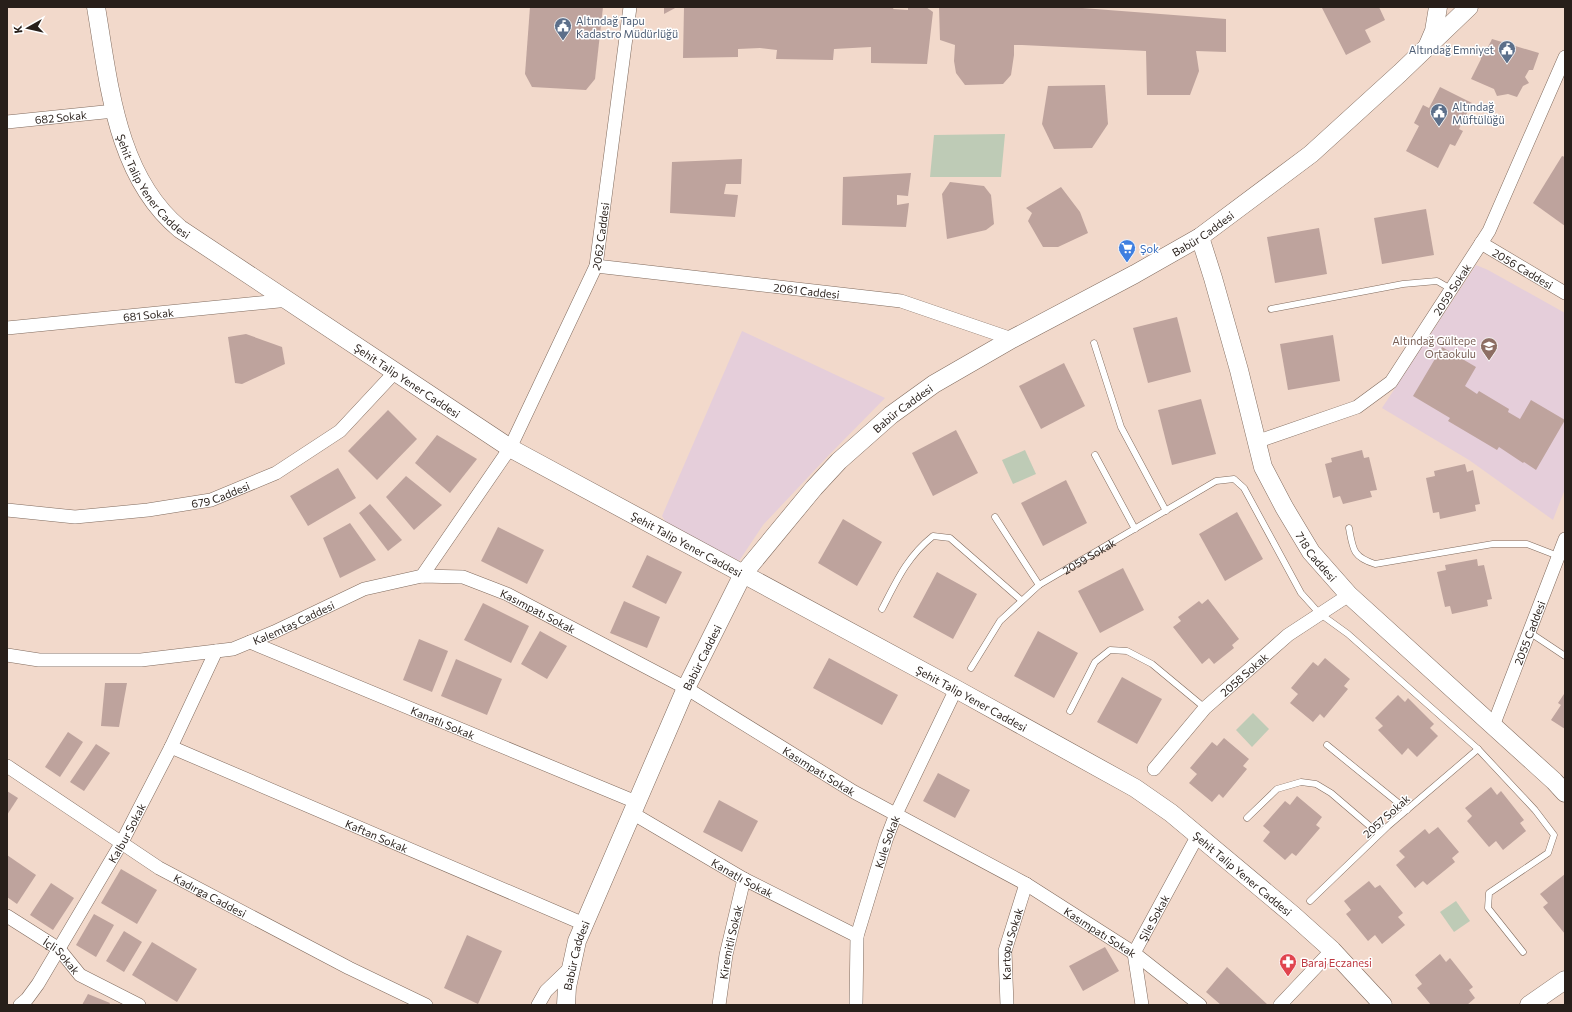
<svg xmlns="http://www.w3.org/2000/svg" width="1572" height="1012" font-family="Commissioner,sans-serif">
	<rect width="100%" height="100%" fill="#f2d9cb"/>
	<g fill="#e5ceda">
		<path d="M1476 265 1488 270 1565 313V489L1553 520 1469 460 1382 408Z"/>
		<path d="M742 331 885 398 828 456 763 525 739 561 667 524 662 516Z"/>
	</g>
	<g fill="#becbb6">
		<path d="M1005 134 1001 177H930L934 135Z"/>
		<path d="M1025 450 1036 474 1013 484 1002 460Z"/>
		<path d="M1253 713 1269 729 1252 747 1236 730Z"/>
		<path d="M1456 901 1470 921 1454 932 1440 912Z"/>
	</g>
	<g fill="#bea39d">
		<path d="M530 7H603L595 79 586 90 532 87 525 74Z"/>
		<path d="M664 7H677L664 14Z"/>
		<path d="M684 7H894L893 9 908 10V7H926L933 12 927 64 871 63V47L834 49 833 60 776 59 777 50 760 48 738 49V57L683 58Z"/>
		<path d="M939 7H1069L1226 19V52L1196 51 1199 71 1190 95H1147L1146 51 1022 45H1014V55L1011 75 1003 84 965 85 956 73 954 61 955 45 940 40Z"/>
		<path d="M1353 7 1354 8 1379 7 1385 20 1365 30 1371 42 1346 55 1322 8Z"/>
		<path d="M1492 39 1539 53 1533 70H1529L1525 77 1529 83 1523 86 1517 97 1508 94 1497 96 1494 89 1471 79 1481 59 1480 53 1486 51Z"/>
		<path d="M1105 85 1108 124 1092 148 1054 149 1042 124 1048 86Z"/>
		<path d="M1440 87 1472 103 1459 129 1463 131 1455 146 1450 144 1438 168 1406 151 1419 126 1414 123 1423 105 1429 108Z"/>
		<path d="M1562 156 1565 157V226L1533 203Z"/>
		<path d="M742 159 741 184H726L724 194 738 195 735 217 670 213 672 162Z"/>
		<path d="M911 173 908 196 897 195V205L909 203 906 227 842 225 843 177Z"/>
		<path d="M950 182 984 186 991 195 994 224 986 230 947 239 942 194Z"/>
		<path d="M1061 187 1080 212 1088 233 1058 247H1043L1028 221 1032 213 1026 208Z"/>
		<path d="M1426 209 1434 255 1382 264 1374 218Z"/>
		<path d="M1319 228 1327 274 1275 283 1267 237Z"/>
		<path d="M1177 317 1191 372 1148 383 1133 328Z"/>
		<path d="M246 334 282 347 285 364 242 384 235 383 228 337Z"/>
		<path d="M1333 335 1340 381 1288 390 1280 344Z"/>
		<path d="M1442 347 1476 367 1465 386 1477 394 1479 391 1509 409 1508 412 1520 419 1531 400 1565 420 1536 470 1524 462 1523 463 1499 447 1497 450 1448 421 1450 418 1413 396Z"/>
		<path d="M1064 363 1085 406 1041 429 1019 386Z"/>
		<path d="M1201 399 1216 454 1172 465 1158 410Z"/>
		<path d="M388 410 417 439 377 480 348 451Z"/>
		<path d="M956 430 978 473 933 496 912 453Z"/>
		<path d="M437 435 477 459 450 493 415 463Z"/>
		<path d="M1362 450 1364 458 1369 457 1377 490 1370 491 1372 497 1343 504 1340 496 1333 498 1325 464 1332 462 1331 458Z"/>
		<path d="M1465 464 1467 472 1473 470 1480 504 1475 505 1476 511 1440 519 1439 512 1433 513 1426 478 1435 476 1434 471Z"/>
		<path d="M338 468 356 498 308 526 290 496Z"/>
		<path d="M406 476 442 505 414 530 386 497Z"/>
		<path d="M1066 480 1087 523 1043 546 1021 503Z"/>
		<path d="M370 504 402 540 388 551 359 513Z"/>
		<path d="M1237 512 1263 559 1225 581 1199 534Z"/>
		<path d="M843 519 882 542 857 586 818 563Z"/>
		<path d="M350 523 376 560 340 578 323 538Z"/>
		<path d="M498 527 544 550 527 584 481 561Z"/>
		<path d="M647 555 682 572 666 604 632 587Z"/>
		<path d="M1477 559 1478 566 1484 565 1492 599 1487 600 1488 606 1452 614 1450 606 1445 607 1437 572 1446 570 1445 565Z"/>
		<path d="M1123 568 1144 610 1100 633 1078 591Z"/>
		<path d="M937 572 977 594 953 639 913 617Z"/>
		<path d="M1208 599 1239 639 1232 645 1234 648 1214 664 1209 658 1202 664 1173 627 1181 621 1178 617 1199 601 1202 604Z"/>
		<path d="M624 601 660 617 647 648 610 633Z"/>
		<path d="M483 603 529 626 511 663 464 640Z"/>
		<path d="M540 631 567 646 547 679 521 664Z"/>
		<path d="M1038 631 1078 653 1054 698 1014 676Z"/>
		<path d="M419 639 448 651 432 692 403 680Z"/>
		<path d="M829 658 898 695 882 725 813 688Z"/>
		<path d="M1325 658 1350 679 1344 686 1348 689 1324 718 1320 714 1313 722 1290 703 1298 694 1291 688 1313 662 1318 666Z"/>
		<path d="M456 659 502 679 487 715 441 696Z"/>
		<path d="M1122 677 1162 699 1137 744 1097 722Z"/>
		<path d="M105 683H127L119 727 101 726Z"/>
		<path d="M1564 694 1565 695V729L1551 720 1561 705 1558 703Z"/>
		<path d="M1398 695 1405 702 1408 698 1434 724 1430 728 1438 736 1417 757 1408 748 1402 755 1378 730 1383 726 1375 718Z"/>
		<path d="M68 732 83 742 60 777 45 767Z"/>
		<path d="M1224 738 1249 759 1243 766 1247 769 1223 798 1219 794 1212 802 1189 783 1197 774 1190 768 1212 742 1217 746Z"/>
		<path d="M96 744 110 753 84 791 70 782Z"/>
		<path d="M938 773 970 790 955 818 923 801Z"/>
		<path d="M1491 787 1497 795 1501 791 1524 820 1520 823 1526 831 1503 850 1496 841 1489 847 1467 821 1472 816 1465 808Z"/>
		<path d="M7 791 18 798 7 815Z"/>
		<path d="M1297 796 1322 817 1316 825 1320 828 1296 856 1292 853 1285 860 1263 841 1270 832 1263 826 1285 801 1290 805Z"/>
		<path d="M719 800 758 821 742 852 703 832Z"/>
		<path d="M1438 827 1459 852 1452 858 1455 862 1427 885 1423 881 1415 888 1396 865 1405 857 1399 851 1425 829 1429 834Z"/>
		<path d="M7 855 36 875 17 904 7 897Z"/>
		<path d="M121 869 157 890 137 924 101 903Z"/>
		<path d="M1565 874V934L1543 907 1548 903 1540 894Z"/>
		<path d="M1369 881 1375 888 1380 885 1403 913 1398 917 1405 925 1382 944 1375 935 1368 941 1346 914 1351 910 1344 901Z"/>
		<path d="M51 883 74 898 53 930 30 915Z"/>
		<path d="M94 914 114 925 96 957 76 945Z"/>
		<path d="M124 931 142 942 124 972 106 961Z"/>
		<path d="M467 935 502 951 478 1004 444 988Z"/>
		<path d="M152 942 197 969 177 1002 132 975Z"/>
		<path d="M1105 947 1119 971 1083 991 1069 966Z"/>
		<path d="M1440 954 1446 962 1450 958 1473 987 1469 990 1475 998 1467 1005H1431L1417 988 1422 984 1415 975Z"/>
		<path d="M1227 967 1268 1005H1221L1206 992Z"/>
		<path d="M88 994 110 1003 109 1005H82Z"/>
	</g>
	<g fill="none" stroke-linecap="round" stroke-linejoin="round">
		<g stroke="#806b5e" stroke-width="7">
			<g id="lane">
				<path d="M1271 309 1403 284 1437 281 1451 289"/>
				<path d="M1094 343 1121 427 1166 511"/>
				<path d="M1095 455 1135 529"/>
				<path d="M995 517 1039 585"/>
				<path d="M1349 528C1353 550 1353 557 1375 564L1493 544H1527L1558 556"/>
				<path d="M882 609C897 580 907 557 933 536L950 538 1021 600"/>
				<path d="M1529 632 1565 656"/>
				<path id="s1" d="M971 668 1000 621 1039 585 1216 481 1234 479 1244 488 1301 593 1319 613 1348 634 1478 749 1535 810 1554 835 1548 853 1489 893 1488 908 1523 952"/>
				<path d="M1070 711 1095 662 1110 650 1127 651 1152 664 1205 708"/>
				<path d="M1327 745 1407 810"/>
				<path d="M1247 818 1277 789 1301 782 1316 784 1331 793 1379 834"/>
				<path d="M1310 901 1388 826 1478 749"/>
			</g>
		</g>
		<g stroke="#806b5e" stroke-width="14">
			<g id="street">
				<path id="s2" d="M7 122 114 111"/>
				<path id="s3" d="M1481 243 1565 293"/>
				<path id="s4" d="M596 266 901 301 1012 339"/>
				<path id="s5" d="M7 328 289 300"/>
				<path id="s6" d="M1256 442 1357 407 1391 382 1489 231 1565 57"/>
				<path id="s7" d="M7 510 75 517 148 510 211 500 276 473 340 431 395 372"/>
				<path id="s8" d="M422 576 510 448 596 266 630 7"/>
				<path id="s9" d="M250 642 636 802"/>
				<path id="s10" d="M7 655 39 660H141L233 649 274 632 364 589 422 576 463 577 507 594 686 688 854 792 1026 884 1134 953 1200 1005"/>
				<path id="s11" d="M1493 726 1565 539"/>
				<path id="s12" d="M171 747 584 924"/>
				<path id="s13" d="M7 766 159 868 349 968 426 1005"/>
				<path id="s14" d="M1154 769 1205 708 1288 635 1349 595"/>
				<path id="s15" d="M632 813 744 879 857 936"/>
				<path id="s16" d="M7 916 59 949 80 975 139 1005"/>
				<path id="s17" d="M20 1005 27 999 38 984 122 842 171 747 216 651"/>
				<path d="M538 1005 546 991 571 967"/>
				<path id="s18" d="M719 1005 726 955 744 879"/>
				<path id="s19" d="M856 1005 857 936 886 840 896 814 956 689"/>
				<path id="s20" d="M1007 1005 1005 951 1026 884"/>
				<path id="s21" d="M1142 1005 1134 953 1198 835"/>
				<path d="M1280 1005 1332 950"/>
			</g>
		</g>
		<g stroke="#806b5e" stroke-width="19">
			<g id="secondary">
				<path id="s22" d="M96 7C109 83 116 176 180 229L510 448 956 689 1135 788 1171 813 1293 915 1332 950 1383 1005"/>
				<path d="M1428 45 1434 31 1438 7"/>
				<path id="s23" d="M1200 237 1213 278 1239 370 1263 467 1284 507 1311 552 1349 595 1554 781 1565 793"/>
				<path id="s24" d="M566 1005 567 987 577 941 686 688 743 574 814 488 839 461 891 415 934 384 1012 339 1135 274 1200 237 1311 154 1400 73 1469 7"/>
				<path d="M1529 1005 1565 980"/>
			</g>
		</g>
		<use href="#lane" stroke="#fff" stroke-width="6"/>
		<use href="#street" stroke="#fff" stroke-width="13"/>
		<use href="#secondary" stroke="#fff" stroke-width="18"/>
	</g>
	<defs>
		<g id="civic-pin" transform="scale(0.9)"><path d="M0 17L-7.5 6A9.5 9.5 0 1 1 7.5 6Z" fill="#5c6f8a" stroke="#fff"/><path d="M-.6-6.5H3V-4.5H.6V-3L4-1V1h2V6H-6V1h2V-1L-.6-3ZM-1.2 2.5V6h2.4V2.5Z" fill="#fff"/></g>
		<g id="supermarket-pin" transform="scale(0.9)"><path d="M0 17L-7.5 6A9.5 9.5 0 1 1 7.5 6Z" fill="#3f7fe0" stroke="#fff"/><path d="M-6-5.5h2.5l.6 2H6L4.5 2H-2.5L-4.4-4H-6ZM-1.5 3.2a1.3 1.3 0 1 0 .1 0ZM3 3.2a1.3 1.3 0 1 0 .1 0Z" fill="#fff"/></g>
		<g id="school-pin" transform="scale(0.9)"><path d="M0 17L-7.5 6A9.5 9.5 0 1 1 7.5 6Z" fill="#8d6e63" stroke="#fff"/><path d="M0-5L7-2L0 1L-7-2ZM-4 1L0 2.5L4 1V4Q0 6-4 4Z" fill="#fff"/></g>
		<g id="pharmacy-pin" transform="scale(0.9)"><path d="M0 17L-7.5 6A9.5 9.5 0 1 1 7.5 6Z" fill="#e0444e" stroke="#fff"/><path d="M-2-6h4v4h4v4h-4v4h-4v-4h-4v-4h4Z" fill="#fff"/></g>
	</defs>
	<g fill-rule="evenodd">
		<use href="#civic-pin" x="563" y="26"/>
		<use href="#civic-pin" x="1507" y="49"/>
		<use href="#civic-pin" x="1439" y="112"/>
		<use href="#supermarket-pin" x="1127" y="248"/>
		<use href="#school-pin" x="1489" y="346"/>
		<use href="#pharmacy-pin" x="1288" y="962"/>
	</g>
	<g text-anchor="middle" dominant-baseline="central" stroke-width="3" stroke-linejoin="round" paint-order="stroke">
		<g font-size="11" fill="#4e5e75" stroke="#fff" text-anchor="start">
			<text x="576" y="20">Altındağ Tapu<tspan x="576" dy="13">Kadastro Müdürlüğü</tspan></text>
			<text x="1494" y="49" text-anchor="end">Altındağ Emniyet</text>
			<text x="1452" y="106">Altındağ<tspan x="1452" dy="13">Müftülüğü</tspan></text>
		</g>
		<g font-size="11" fill="#281f1a" stroke="#fff">
			<text stroke="none"><textPath href="#s2" startOffset="54">682 Sokak</textPath></text>
			<text stroke="none"><textPath href="#s22" startOffset="192">Şehit Talip Yener Caddesi</textPath></text>
			<text stroke="none"><textPath href="#s24" startOffset="1047">Babür Caddesi</textPath></text>
			<text stroke="none"><textPath href="#s8" startOffset="387">2062 Caddesi</textPath></text>
			<text stroke="none"><textPath href="#s3" startOffset="49">2056 Caddesi</textPath></text>
			<text stroke="none"><textPath href="#s6" startOffset="260">2059 Sokak</textPath></text>
			<text stroke="none"><textPath href="#s4" startOffset="212">2061 Caddesi</textPath></text>
			<text stroke="none"><textPath href="#s5" startOffset="142">681 Sokak</textPath></text>
			<text stroke="none"><textPath href="#s22" startOffset="516">Şehit Talip Yener Caddesi</textPath></text>
			<text stroke="none"><textPath href="#s24" startOffset="699">Babür Caddesi</textPath></text>
			<text stroke="none"><textPath href="#s7" startOffset="216">679 Caddesi</textPath></text>
			<text stroke="none"><textPath href="#s22" startOffset="840">Şehit Talip Yener Caddesi</textPath></text>
			<text stroke="none"><textPath href="#s1" startOffset="166">2059 Sokak</textPath></text>
			<text stroke="none"><textPath href="#s23" startOffset="343">718 Caddesi</textPath></text>
			<text stroke="none"><textPath href="#s10" startOffset="554">Kasımpatı Sokak</textPath></text>
			<text stroke="none"><textPath href="#s10" startOffset="293">Kalemtaş Caddesi</textPath></text>
			<text stroke="none"><textPath href="#s11" startOffset="100">2055 Caddesi</textPath></text>
			<text stroke="none"><textPath href="#s24" startOffset="375">Babür Caddesi</textPath></text>
			<text stroke="none"><textPath href="#s14" startOffset="131">2058 Sokak</textPath></text>
			<text stroke="none"><textPath href="#s22" startOffset="1164">Şehit Talip Yener Caddesi</textPath></text>
			<text stroke="none"><textPath href="#s9" startOffset="209">Kanatlı Sokak</textPath></text>
			<text stroke="none"><textPath href="#s10" startOffset="878">Kasımpatı Sokak</textPath></text>
			<text transform="translate(1386 816) rotate(-42)">2057 Sokak</text>
			<text stroke="none"><textPath href="#s17" startOffset="203">Kalbur Sokak</textPath></text>
			<text stroke="none"><textPath href="#s12" startOffset="224">Kaftan Sokak</textPath></text>
			<text stroke="none"><textPath href="#s19" startOffset="168">Kule Sokak</textPath></text>
			<text stroke="none"><textPath href="#s22" startOffset="1488">Şehit Talip Yener Caddesi</textPath></text>
			<text stroke="none"><textPath href="#s15" startOffset="128">Kanatlı Sokak</textPath></text>
			<text stroke="none"><textPath href="#s13" startOffset="241">Kadırga Caddesi</textPath></text>
			<text stroke="none"><textPath href="#s21" startOffset="93">Şile Sokak</textPath></text>
			<text stroke="none"><textPath href="#s10" startOffset="1202">Kasımpatı Sokak</textPath></text>
			<text stroke="none"><textPath href="#s18" startOffset="64">Kiremitli Sokak</textPath></text>
			<text stroke="none"><textPath href="#s20" startOffset="62">Kartopu Sokak</textPath></text>
			<text stroke="none"><textPath href="#s24" startOffset="51">Babür Caddesi</textPath></text>
			<text stroke="none"><textPath href="#s16" startOffset="68">İçli Sokak</textPath></text>
		</g>
		<g font-size="11" fill="#366cbe" stroke="#fff" text-anchor="start">
			<text x="1140" y="248">Şok</text>
		</g>
		<g font-size="11" fill="#785e54" stroke="#fff" text-anchor="end">
			<text x="1476" y="340">Altındağ Gültepe<tspan x="1476" dy="13">Ortaokulu</tspan></text>
		</g>
		<g font-size="11" fill="#be3a42" stroke="#fff" text-anchor="start">
			<text x="1301" y="962">Baraj Eczanesi</text>
		</g>
	</g>
	<rect width="1572" height="1012" fill="none" stroke="#281f1a" stroke-width="16"/>
	<g transform="translate(28 28) rotate(262)" stroke="#ffffff" stroke-width="3" paint-order="stroke">
	<path d="M0-3L7 15L0 10L-7 15Z" fill="#281f1a"/>
	<text y="-6" font-size="11" font-weight="bold" text-anchor="middle" fill="#281f1a">K</text>
	</g>
</svg>
